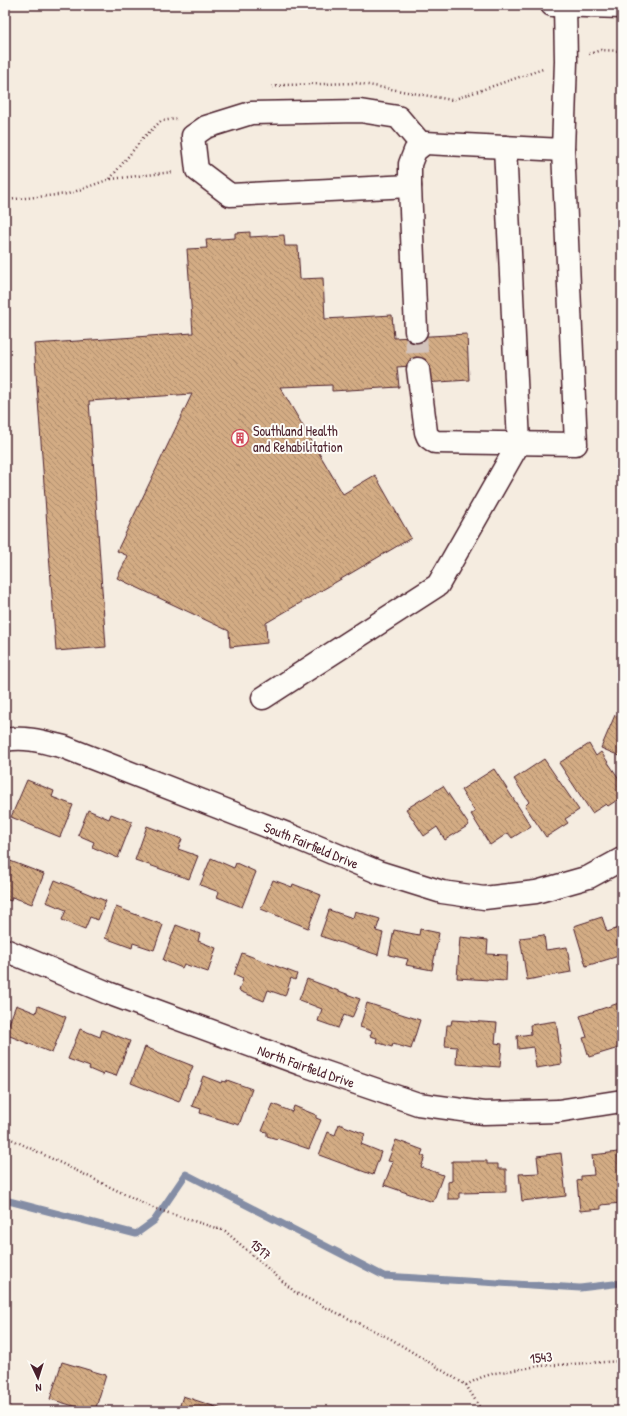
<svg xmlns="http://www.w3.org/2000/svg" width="627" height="1416" font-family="'Patrick Hand',sans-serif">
	<defs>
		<pattern id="building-back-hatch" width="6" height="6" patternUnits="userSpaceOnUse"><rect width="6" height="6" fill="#d3ac84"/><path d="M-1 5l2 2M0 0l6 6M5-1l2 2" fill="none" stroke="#ad8b6c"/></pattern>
	</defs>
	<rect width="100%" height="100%" fill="#f5ece0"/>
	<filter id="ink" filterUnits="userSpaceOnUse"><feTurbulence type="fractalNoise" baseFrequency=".025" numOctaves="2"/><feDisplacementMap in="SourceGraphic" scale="8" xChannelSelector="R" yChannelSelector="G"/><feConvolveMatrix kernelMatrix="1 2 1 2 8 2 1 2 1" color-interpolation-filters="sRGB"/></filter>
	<g filter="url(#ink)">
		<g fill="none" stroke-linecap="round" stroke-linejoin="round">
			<path stroke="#848da5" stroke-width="7" d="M5 1200 136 1234 154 1221 186 1174 384 1276 580 1288 622 1283"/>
		</g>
		<g fill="url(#building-back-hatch)" stroke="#4a1f2b">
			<path d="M622 170V180L617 176Z"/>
			<path d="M250 232V237L284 235 285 246H298L300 279 323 278 325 319 392 315 394 338 467 334 469 380 424 383 423 365 397 367 399 387 332 391V385L280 387 343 494 375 475 411 538 266 623 267 643 230 647 229 631 117 578 128 556 117 551 192 394 89 401 106 647 56 651 34 344 193 333 187 249 207 248 206 240 235 238V233Z"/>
			<path d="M615 715 622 718V757L601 748Z"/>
			<path d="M589 744 596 756 601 752 622 783V797L608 806 606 804 592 813 559 763Z"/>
			<path d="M544 759 579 810 565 819 568 823 546 837 525 806 529 802 514 779Z"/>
			<path d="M494 769 531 826 512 838 508 833 490 845 471 814 475 812 461 790Z"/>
			<path d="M27 780 54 791 52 797 73 805 60 837 11 817Z"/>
			<path d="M443 786 469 825 445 840 437 827 424 836 406 809Z"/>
			<path d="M88 810 109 819 111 814 132 822 118 858 92 847 94 842 78 835Z"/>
			<path d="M147 826 182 839 178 849 198 856 189 879 135 860Z"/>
			<path d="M211 858 234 868 236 863 256 872 242 907 217 897 219 892 200 885Z"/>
			<path d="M5 859 44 874 32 904 12 897 11 901 5 899Z"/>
			<path d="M55 880 106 901 98 920 90 917 85 929 62 920 66 910 46 902Z"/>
			<path d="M273 880 292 887 293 884 321 895 308 928 261 909Z"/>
			<path d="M116 907 163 925 154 950 133 943 132 948 105 938Z"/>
			<path d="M329 910 353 918 355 911 380 919 376 931 383 933 378 955 320 936Z"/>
			<path d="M602 917 607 932 622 927V955L586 966 574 926Z"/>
			<path d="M176 925 200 934 198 941 216 948 208 972 184 964 182 968 163 960Z"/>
			<path d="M420 929 439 933 432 970 406 965 408 959 389 955 394 930 419 935Z"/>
			<path d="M544 935 546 950 567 947 571 972 527 980 520 938Z"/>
			<path d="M460 937 488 940 487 954 507 955 506 981 457 978Z"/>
			<path d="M242 953 297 974 295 980 291 978 285 996 268 990 264 1001 239 991 243 979 234 975Z"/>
			<path d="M307 979 360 999 352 1018 344 1015 338 1028 318 1021 322 1009 299 1000Z"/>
			<path d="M622 1002V1030L618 1032 622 1047 589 1057 583 1038 587 1037 580 1016Z"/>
			<path d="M367 1003 420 1020 411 1049 393 1044 392 1047 376 1042 377 1038 370 1036 372 1031 360 1027Z"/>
			<path d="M16 1005 36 1013 38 1006 66 1017 52 1053 5 1034Z"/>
			<path d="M452 1020 497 1023 495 1043 502 1044 500 1067 456 1064 457 1047 445 1046 447 1025H451Z"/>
			<path d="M556 1021 562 1064 536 1068 533 1047 518 1049 517 1036 531 1034 530 1025Z"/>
			<path d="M80 1029 100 1037 102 1030 130 1041 116 1076 104 1072 103 1075 89 1069 90 1067 68 1059Z"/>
			<path d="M145 1047 193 1066 179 1102 131 1083Z"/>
			<path d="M203 1076 221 1083 222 1081 226 1082 227 1080 252 1089 239 1125 200 1113 201 1109 192 1106Z"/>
			<path d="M273 1104 292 1112 294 1106 316 1115V1118L321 1120 309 1149 277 1138V1139L267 1136V1132L262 1131Z"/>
			<path d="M339 1124 365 1134 361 1144 381 1152 373 1175 319 1155 328 1132 335 1135Z"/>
			<path d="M396 1140 423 1150 421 1155 425 1157 421 1167 443 1175 433 1202 384 1185 393 1162 388 1161Z"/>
			<path d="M618 1152 622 1188H620L621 1203 601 1205V1209L580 1211 577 1181 581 1180V1176L594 1175 592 1155Z"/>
			<path d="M561 1153 566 1196 522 1201 519 1174 539 1173 537 1156Z"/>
			<path d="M452 1161H487V1164H498V1169H506V1192L459 1193V1199H448V1182L452 1181Z"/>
			<path d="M62 1362 106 1375 95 1411H77L75 1410 77 1407 50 1399Z"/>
			<path d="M183 1396 228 1411H178Z"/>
		</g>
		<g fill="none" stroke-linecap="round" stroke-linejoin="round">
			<path stroke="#d3c3bc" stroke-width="22" stroke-dasharray="22 11" stroke-linecap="butt" d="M416 331 418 369"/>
			<g stroke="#4a1f2b" stroke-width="25">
				<g id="minor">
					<path d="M552 5 622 7"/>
					<path d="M410 186 230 195 197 170 193 136 206 127 251 113 360 111 398 117 422 145"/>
					<path d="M416 331 410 186V164L415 151 425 143 563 150 566 61 565 5"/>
					<path d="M418 369 426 432 428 437 435 442 576 444 563 150"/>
					<path d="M263 698 438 585 519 443 505 147"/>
					<path id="s1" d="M5 740C26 736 44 742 64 747L287 834 378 872 442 892 484 898 536 892 589 877 622 859"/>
					<path id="s2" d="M5 950 108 993 301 1064 418 1104 484 1113 558 1111 622 1101"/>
				</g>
			</g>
			<g stroke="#4a1f2b" stroke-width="2.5" stroke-dasharray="1 3" stroke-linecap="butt">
				<path d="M589 54 601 50 622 51"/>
				<path d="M272 87 284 85 357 83 452 100 543 69"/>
				<path d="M111 179 173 172"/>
				<path d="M5 200 68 194 110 179 143 138 161 121 176 119"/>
				<path d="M5 1136 153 1208 225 1231 296 1293 391 1339 466 1385 482 1411"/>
				<path d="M466 1385 482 1377 495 1373 539 1366 622 1361"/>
			</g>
			<use href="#minor" stroke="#fdfcf7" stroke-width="22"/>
		</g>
	</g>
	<defs>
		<g id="building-ring" transform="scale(0.9)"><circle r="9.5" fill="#fdfcf7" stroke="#d1495b" stroke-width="1.5"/><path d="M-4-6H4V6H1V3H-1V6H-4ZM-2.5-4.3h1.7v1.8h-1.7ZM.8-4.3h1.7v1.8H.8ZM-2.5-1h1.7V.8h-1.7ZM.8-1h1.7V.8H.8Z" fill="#d1495b"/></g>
	</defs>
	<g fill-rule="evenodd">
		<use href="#building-ring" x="240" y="438"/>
	</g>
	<g text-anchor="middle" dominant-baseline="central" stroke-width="4" stroke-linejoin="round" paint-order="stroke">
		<g font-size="14" fill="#4a1f2b" stroke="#fdfcf7" text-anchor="start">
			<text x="253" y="430">Southland Health<tspan x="253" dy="16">and Rehabilitation</tspan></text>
		</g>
		<g font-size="14" fill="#4a1f2b" stroke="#fdfcf7">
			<text stroke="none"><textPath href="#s1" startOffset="326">South Fairfield Drive</textPath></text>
			<text stroke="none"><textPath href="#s2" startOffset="323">North Fairfield Drive</textPath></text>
			<text transform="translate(261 1249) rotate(41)">1517</text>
			<text transform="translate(541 1357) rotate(-6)">1543</text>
		</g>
	</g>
	<rect width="627" height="1416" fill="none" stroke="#fdfcf7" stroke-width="20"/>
	<rect x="10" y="10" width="607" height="1396" fill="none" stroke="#4a1f2b" stroke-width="1.5" filter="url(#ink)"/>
	<g transform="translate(38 1378) rotate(176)" stroke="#fdfcf7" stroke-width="3" paint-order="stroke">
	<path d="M0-3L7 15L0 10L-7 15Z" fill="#4a1f2b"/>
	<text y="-6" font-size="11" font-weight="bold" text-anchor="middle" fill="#4a1f2b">N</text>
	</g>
</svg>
